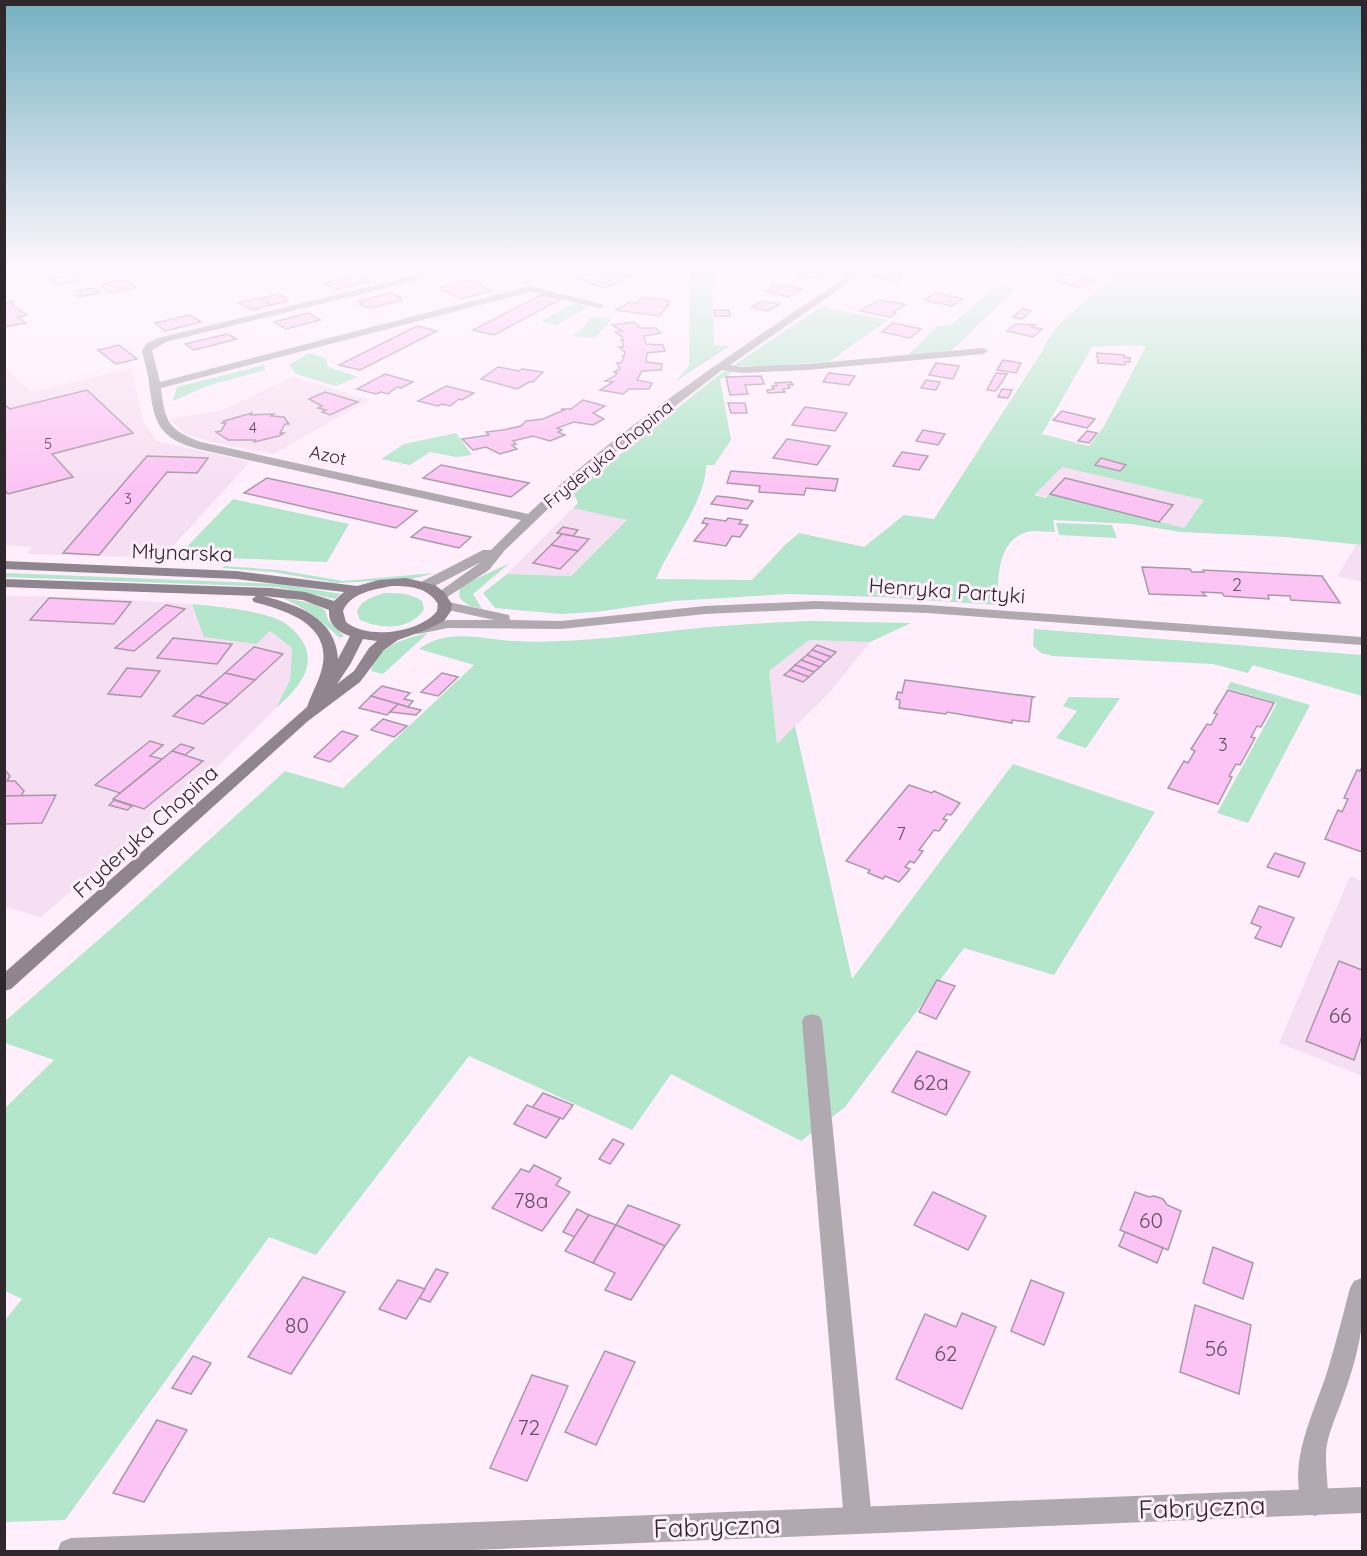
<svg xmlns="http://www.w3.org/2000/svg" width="1367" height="1556" font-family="Quicksand,sans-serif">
	<rect width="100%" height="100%" fill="#ffeefc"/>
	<g fill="#f7dff3">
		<path d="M474 269H591L514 289Z"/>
		<path d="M4 366 31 392 131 368 144 422 156 441 250 462 162 558 27 554 32 547 5 545Z"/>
		<path d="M293 377 370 400 273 454 215 443 184 433 170 419 221 410Z"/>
		<path d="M1062 467 1204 500 1184 528 1034 494Z"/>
		<path d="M573 508 628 520 570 576 507 574Z"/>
		<path d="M1357 544 1362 545V582L1337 576Z"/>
		<path d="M4 596 79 597 192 604 205 637 270 631 292 648 290 680 276 708 219 765 41 917 5 907Z"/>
		<path d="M809 640 870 642 830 692 777 744 769 671Z"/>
		<path d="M1350 876 1362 881V1076L1279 1043Z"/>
	</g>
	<g fill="#b3e6ca" fill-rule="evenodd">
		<path d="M690 269H715L712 291 714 345 730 346 676 381 689 366Z"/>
		<path d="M1125 269H1362V545L1286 537 1181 532 1132 524 1053 520 1055 532C1047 532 1035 530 1027 532 996 541 998 580 998 605L879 597 788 594 673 601 595 612 561 614 495 608 483 593 507 574 571 576 627 520 573 508 578 503 573 492 716 377 821 307 888 320 830 361 764 367 739 366 726 377 720 379 731 440 714 465H706C707 498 669 547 656 579L752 580 786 544 799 533 864 547 904 515 934 519 1043 350C1051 323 1103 287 1125 269ZM1131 345 1146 346 1104 426 1089 446 1042 434 1092 347ZM1062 467 1204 500 1184 528 1050 494 1046 498 1034 495Z"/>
		<path d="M996 286 1017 288 951 351 907 356 937 326 951 325Z"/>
		<path d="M574 303 590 306 557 325 540 322Z"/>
		<path d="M590 317 612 319 595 338 572 336 584 327Z"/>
		<path d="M309 353 326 358 328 367 358 377 336 386 296 374 289 365Z"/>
		<path d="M264 365 265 370 207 386 173 401 177 387Z"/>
		<path d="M456 433 472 455 456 457 430 452 410 465 381 459 404 444Z"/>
		<path d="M233 499 349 524 327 562 178 556Z"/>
		<path d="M1056 523 1112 525 1117 538 1059 535Z"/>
		<path d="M510 563 473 594 482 609 470 606 460 599 459 591 463 585Z"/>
		<path d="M224 566 279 570 343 581 435 573 412 579 337 583 273 572 222 568Z"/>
		<path d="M5 573 282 584 341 594 335 599 276 587 5 577Z"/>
		<path d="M384 593C398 593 410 593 422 601L424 609C411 631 380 629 360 620L357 611C362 600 372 597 384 593Z"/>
		<path d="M280 597 315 604 325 610 328 620 344 636 340 638C316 617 309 610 280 597Z"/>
		<path d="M192 604C220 607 252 609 279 620 286 623 292 628 297 634 322 662 299 688 276 708L290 680 292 648 270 631 256 644 204 637Z"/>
		<path d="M809 621 911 623 870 642 809 640 769 671 777 744 795 726 852 979 1013 764 1155 812 1054 975 964 948 845 1107 801 1141 671 1074 632 1130 469 1056 316 1255 269 1237 65 1520 5 1522V1320L22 1299 5 1291V1108L54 1060 5 1043 4 1022 120 921 285 771 343 788 474 665 419 649C448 628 479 639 512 641 569 644 624 636 680 630 723 625 766 623 809 621Z"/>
		<path d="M1034 629 1362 655V696L1253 665 1248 673 1213 664 1053 656 1041 653 1033 646Z"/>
		<path d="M428 633 383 674 371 671C376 646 406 638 428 633Z"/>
		<path d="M1231 682 1310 705 1248 823 1217 813 1277 703 1227 688Z"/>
		<path d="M1069 697 1120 698 1086 748 1056 738 1077 711 1063 706Z"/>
	</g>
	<g fill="#fcc4f4" stroke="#a899a6" stroke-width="1.5">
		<path d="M611 269 631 276 618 279 621 281 605 288 585 282H588L576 277Z"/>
		<path d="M810 269 827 272 817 279 797 276Z"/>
		<path d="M883 270 902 273 897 277 903 278 898 281 873 277Z"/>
		<path d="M76 274 83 280 56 285 48 279Z"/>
		<path d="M1064 274 1080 277 1095 280 1080 288 1053 280Z"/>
		<path d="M357 276 368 279H364L369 282 338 289 327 286 330 285 326 283Z"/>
		<path d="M116 280 118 282 127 280 136 287 110 293 101 285Z"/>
		<path d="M470 280 491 291 460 299 439 288Z"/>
		<path d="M782 285 802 289 788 297 766 291 774 286 779 287Z"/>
		<path d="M93 288 100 293 79 297 77 295 82 294 78 291Z"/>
		<path d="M390 293 401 297H398L402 300 371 308 359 305 363 304 358 301Z"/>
		<path d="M935 293 963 299 952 306 924 300Z"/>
		<path d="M280 294 288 301 271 305 259 298Z"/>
		<path d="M541 295 561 299 494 335 473 330Z"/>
		<path d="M642 297 670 301 667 305H669L659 316 616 310 630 302 636 303Z"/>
		<path d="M259 298 271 305 253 310 239 303Z"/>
		<path d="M879 300 903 304 905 305 893 312 896 313 890 317 860 311Z"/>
		<path d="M14 301 11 303 27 315 18 317 26 323 4 327V303Z"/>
		<path d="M761 301 780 304 768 311 751 307Z"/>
		<path d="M1022 309 1031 311 1022 319 1013 317Z"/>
		<path d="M714 310H729L730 316H715Z"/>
		<path d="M308 313 320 320 286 329 274 322Z"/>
		<path d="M190 315 201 322 165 331 155 323Z"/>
		<path d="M634 322 640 328H656L661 333 644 336 646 344 663 345 665 351 647 353 646 362 662 364 661 370 642 371 637 380 652 383 649 389H629L623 394 600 390 613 382 605 381 615 376 617 373 614 372 620 369 617 363H621L623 360 624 356H621H624L625 352 619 347H623V341L620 340H623L622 337 615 332 622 331 612 325Z"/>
		<path d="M893 323 921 329 910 338 882 332Z"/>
		<path d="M1016 324 1035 325 1032 327 1042 329 1033 337 1007 331Z"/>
		<path d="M417 326 437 331 360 370 339 365Z"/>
		<path d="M227 334 237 339 194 350 185 344Z"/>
		<path d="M119 345 137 359 116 364 98 350Z"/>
		<path d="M1097 353 1124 355V357L1130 358V362H1125V365L1098 363Z"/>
		<path d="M1003 360 1021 363 1016 373 997 370Z"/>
		<path d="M936 363 959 366 953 379 929 375Z"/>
		<path d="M498 367 519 371 522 369 543 372 533 382H529L517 389 481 379Z"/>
		<path d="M829 373 855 376 849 385 823 382Z"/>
		<path d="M996 373 1007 374 998 388 995 391 987 390Z"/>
		<path d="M385 374 413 382 401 388 397 387 388 394 381 392 376 394 357 389Z"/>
		<path d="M761 376 764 384 745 385 748 394 730 395 726 377Z"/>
		<path d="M926 380 940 382 936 390 921 388Z"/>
		<path d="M791 382 793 385H788L790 388 783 389 785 392 768 393 767 390 774 389 772 386H777L775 383Z"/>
		<path d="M446 386 474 393 462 400 459 399 450 406 442 404 438 406 418 401Z"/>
		<path d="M1002 389 1012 390 1008 398 998 397Z"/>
		<path d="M87 390 133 433 52 454 73 477 8 494 4 489V404L10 409Z"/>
		<path d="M325 392 358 402 330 415 322 412 326 410 318 408 322 406 309 399Z"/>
		<path d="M583 400 605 406 593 413 604 419 593 425 574 422 557 428 562 430 558 432 565 435 550 441 533 436 513 441 516 444 512 445 517 449 500 454 486 447 473 450 462 439 489 435 486 432 503 430 521 426 526 421 543 419 564 410 561 409H571Z"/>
		<path d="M728 403H745L747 413H731Z"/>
		<path d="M805 407 847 413 835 431 792 425Z"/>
		<path d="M1062 411 1095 419 1087 428 1053 420Z"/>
		<path d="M252 413 251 415 274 414 271 416 284 417 289 424H285L280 433H284L279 436 254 442 255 440H228L216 432 221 431 226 423H222L224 421Z"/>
		<path d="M923 430 945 434 938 445 916 441Z"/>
		<path d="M1087 431 1097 433 1089 443 1078 441Z"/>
		<path d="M787 439 830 446 817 465 773 458Z"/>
		<path d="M902 452 928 456 919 470 893 466Z"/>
		<path d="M147 456 208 458 197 473 167 472 99 555 63 553Z"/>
		<path d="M1101 458 1126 465 1120 471 1095 465Z"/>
		<path d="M441 465 529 483 511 497 423 478Z"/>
		<path d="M731 471 838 479 835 491 806 488 804 495 759 492 760 486 727 483Z"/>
		<path d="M267 478 341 494 417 511 396 528 244 493Z"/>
		<path d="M1065 478 1173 505 1159 522 1050 494Z"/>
		<path d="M717 496 735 498 753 501 747 509 711 504Z"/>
		<path d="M705 518 726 521 728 518 742 520 739 524 748 525 740 537 732 536 726 546 694 541 708 524 702 523Z"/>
		<path d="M424 527 471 537 459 548 411 537Z"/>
		<path d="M563 527 578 530 573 536 557 533Z"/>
		<path d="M562 534 589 539 578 551 551 545Z"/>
		<path d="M551 545 578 551 560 569 533 563Z"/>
		<path d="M1142 567 1190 569 1192 572H1204L1203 570 1322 576 1340 603 1291 600 1290 596 1268 595 1269 599 1224 596 1222 593 1202 592 1206 596 1149 594Z"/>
		<path d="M49 598 131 602 114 624 30 620Z"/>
		<path d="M166 605 185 609 134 651 115 648Z"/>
		<path d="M173 638 232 644 217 664 157 658Z"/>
		<path d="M817 645 836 652 831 657 812 650Z"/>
		<path d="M254 647 283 654 255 680 225 673Z"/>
		<path d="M812 650 831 657 825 662 807 655Z"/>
		<path d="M807 655 825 662 820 667 801 660Z"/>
		<path d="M801 660 820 667 814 672 795 665Z"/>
		<path d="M795 665 814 672 809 677 790 670Z"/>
		<path d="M127 668 160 671 141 697 108 694Z"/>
		<path d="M790 670 809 677 803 682 784 675Z"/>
		<path d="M225 673 255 680 228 704 199 696Z"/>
		<path d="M442 673 458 677 438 696 421 692Z"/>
		<path d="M905 680 1034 697 1032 698 1029 722 1012 720V723L947 712 946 714 899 708 900 700 896 699 898 692 902 693Z"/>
		<path d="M382 686 410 693 404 699 413 701 408 707 371 696Z"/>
		<path d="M1228 690 1274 703 1261 727 1257 726 1251 737 1255 738 1240 765 1236 764 1229 776 1232 777 1218 804 1168 788 1184 761 1188 763 1195 751 1191 749 1207 724 1211 725 1217 714 1214 713Z"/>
		<path d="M197 695 199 696 228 704 203 724 173 716Z"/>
		<path d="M371 696 398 704 387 715 359 708Z"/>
		<path d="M398 704 408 707 421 710 416 715 390 712Z"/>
		<path d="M383 719 407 726 394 737 371 730Z"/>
		<path d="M342 731 358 736 330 762 314 757Z"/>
		<path d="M150 741 163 745 150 756 162 759 120 793 95 785Z"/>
		<path d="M181 744 194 748 185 755 172 751Z"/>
		<path d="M172 751 203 761 144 809 113 799Z"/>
		<path d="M1362 767V852L1325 839 1338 810 1342 812 1348 799 1344 798 1357 770 1360 771Z"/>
		<path d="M4 769 10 776 7 781H15L24 791 21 796H4Z"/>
		<path d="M909 785 932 793 934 791 960 803 951 815 947 814 943 819 947 820 939 831 934 830 919 850 923 851 914 863 910 861 905 867 910 869 899 882 885 876 883 879 868 873 870 870 846 861Z"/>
		<path d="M56 795 42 823 4 824V796Z"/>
		<path d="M114 800 132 806 127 810 109 805Z"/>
		<path d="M1275 853 1305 863 1299 877 1267 867Z"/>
		<path d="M1259 906 1294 918 1281 947 1255 938 1261 927 1251 923Z"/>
		<path d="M1339 961 1362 970V1036L1354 1060 1306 1041Z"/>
		<path d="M937 980 955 986 936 1019 919 1012Z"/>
		<path d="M917 1051 970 1072 946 1115 892 1092Z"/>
		<path d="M543 1093 573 1105 563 1119 532 1108Z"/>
		<path d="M527 1105 560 1118 546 1138 514 1124Z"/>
		<path d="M613 1139 624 1144 610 1164 599 1159Z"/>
		<path d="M534 1165 561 1178 556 1185 570 1192 542 1231 492 1208 521 1169 529 1172Z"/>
		<path d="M933 1192 986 1216 968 1250 914 1225Z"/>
		<path d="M1135 1192 1149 1197 1154 1196 1163 1199 1167 1205 1181 1211 1168 1250 1120 1230Z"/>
		<path d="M628 1205 680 1225 665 1246 616 1225Z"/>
		<path d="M577 1209 589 1215 575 1237 563 1232Z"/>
		<path d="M589 1215 616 1225 593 1263 565 1251Z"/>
		<path d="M616 1225 665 1246 631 1300 605 1290 615 1273 593 1263Z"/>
		<path d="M1125 1232 1163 1248 1157 1263 1119 1246Z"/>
		<path d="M1213 1247 1253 1263 1243 1299 1203 1283Z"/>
		<path d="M436 1269 448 1273 430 1302 419 1298Z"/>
		<path d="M303 1277 345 1292 291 1374 248 1357Z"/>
		<path d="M398 1280 425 1289 406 1319 379 1309Z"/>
		<path d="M1031 1280 1064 1293 1044 1345 1011 1331Z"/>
		<path d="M1195 1305 1251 1325 1239 1394 1180 1372Z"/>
		<path d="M962 1313 996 1327 962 1409 896 1379 925 1314 956 1327Z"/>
		<path d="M605 1351 635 1362 596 1445 565 1432Z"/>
		<path d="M193 1356 211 1363 191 1394 172 1388Z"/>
		<path d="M532 1375 568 1386 527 1481 490 1468Z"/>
		<path d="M157 1420 187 1430 144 1502 113 1493Z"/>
	</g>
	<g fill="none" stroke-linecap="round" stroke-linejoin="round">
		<g fill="#b0a9af" fill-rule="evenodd">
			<path d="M14 269H33L4 277V271Z"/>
			<path d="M422 269H431L422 279 166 342 152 350 160 382 530 286 605 305 600 308 530 292 161 388C165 422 168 430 201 442L528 514C628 420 744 346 858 269H868L730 365 742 367 807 364 983 348 988 351 983 354 807 370 742 373 722 370 573 485 505 550 489 570 441 601 434 597 436 594 481 562 429 589H419L417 586 419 583 483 550H491L521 520 198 449C157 438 154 421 149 383 148 372 144 361 142 350L147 343 158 338 405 278 416 275Z"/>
			<path d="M812 1014 819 1016 822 1021 872 1520 868 1530 858 1534 848 1530 844 1520 802 1021 805 1016Z"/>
			<path d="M1362 1278C1367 1321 1357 1359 1342 1400 1337 1414 1330 1429 1327 1444 1323 1465 1332 1494 1325 1512L1315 1516 1305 1512C1285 1463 1314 1415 1328 1369 1336 1342 1343 1315 1350 1288L1354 1281Z"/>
		</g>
		<g fill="#b0a9af" fill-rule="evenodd">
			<path d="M444 601 509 615 510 620 561 621 705 606 816 601 928 605 1362 637V645L928 613 816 609 705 614 561 629 448 628 418 634 413 633 411 630 413 627 448 620H494L439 608 437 605Z"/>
			<path d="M1362 1487V1513L423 1552H57L61 1542 71 1538Z"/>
		</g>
		<path fill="#90858e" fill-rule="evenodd" d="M4 561 236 571 357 586 379 580 406 578 435 585 444 592 452 604 451 611 444 621 426 630 398 640 384 650 360 682 308 721 11 989 4 991V973L307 707C312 692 321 678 323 663 329 623 284 610 254 602L252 599 256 596 4 587V579L271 588 305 592 334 601 344 592 236 579 4 569ZM392 586C410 586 427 587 438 604L437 611C420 633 367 640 346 622L343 611C350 593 375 589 392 586ZM263 596 303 600 329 610C328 624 338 632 350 636L338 659C336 618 298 605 263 596ZM363 639 377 641 369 648 354 671 337 684 351 663Z"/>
	</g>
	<linearGradient id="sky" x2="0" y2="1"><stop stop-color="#74b1c2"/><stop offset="0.55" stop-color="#fff7fe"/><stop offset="1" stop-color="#fff7fe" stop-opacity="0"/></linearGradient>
	<rect width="1367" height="487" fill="url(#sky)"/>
	<g text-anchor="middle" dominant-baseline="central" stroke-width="6" stroke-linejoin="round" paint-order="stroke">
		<g font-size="15" fill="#624f5f">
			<text x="253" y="427">4</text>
			<text x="48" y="443">5</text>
			<text x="128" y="498">3</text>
		</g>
		<g font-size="18" fill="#2e282d" stroke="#ffeefc">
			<text transform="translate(608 454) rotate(-39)">Fryderyka Chopina</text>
			<text transform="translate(328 455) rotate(12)">Azot</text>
		</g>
		<g font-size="18" fill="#624f5f">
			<text x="1237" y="584">2</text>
			<text x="1223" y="744">3</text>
			<text x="901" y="833">7</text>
		</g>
		<g font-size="21" fill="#2e282d" stroke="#ffeefc">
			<text transform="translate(182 552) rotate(2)">Młynarska</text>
			<text transform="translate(947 590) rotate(4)">Henryka Partyki</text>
			<text transform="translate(145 831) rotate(-42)">Fryderyka Chopina</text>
		</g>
		<g font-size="21" fill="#624f5f">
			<text x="1340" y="1015">66</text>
			<text x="931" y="1082">62a</text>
			<text x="531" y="1200">78a</text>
			<text x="1151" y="1220">60</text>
			<text x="297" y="1325">80</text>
			<text x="1216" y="1348">56</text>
			<text x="946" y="1353">62</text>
			<text x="529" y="1427">72</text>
		</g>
		<g font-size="26" fill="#2e282d" stroke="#ffeefc">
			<text transform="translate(1202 1507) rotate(-2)">Fabryczna</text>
			<text transform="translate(717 1526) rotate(-2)">Fabryczna</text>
		</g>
	</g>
	<rect width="1367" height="1556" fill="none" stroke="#2e282d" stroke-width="12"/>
</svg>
